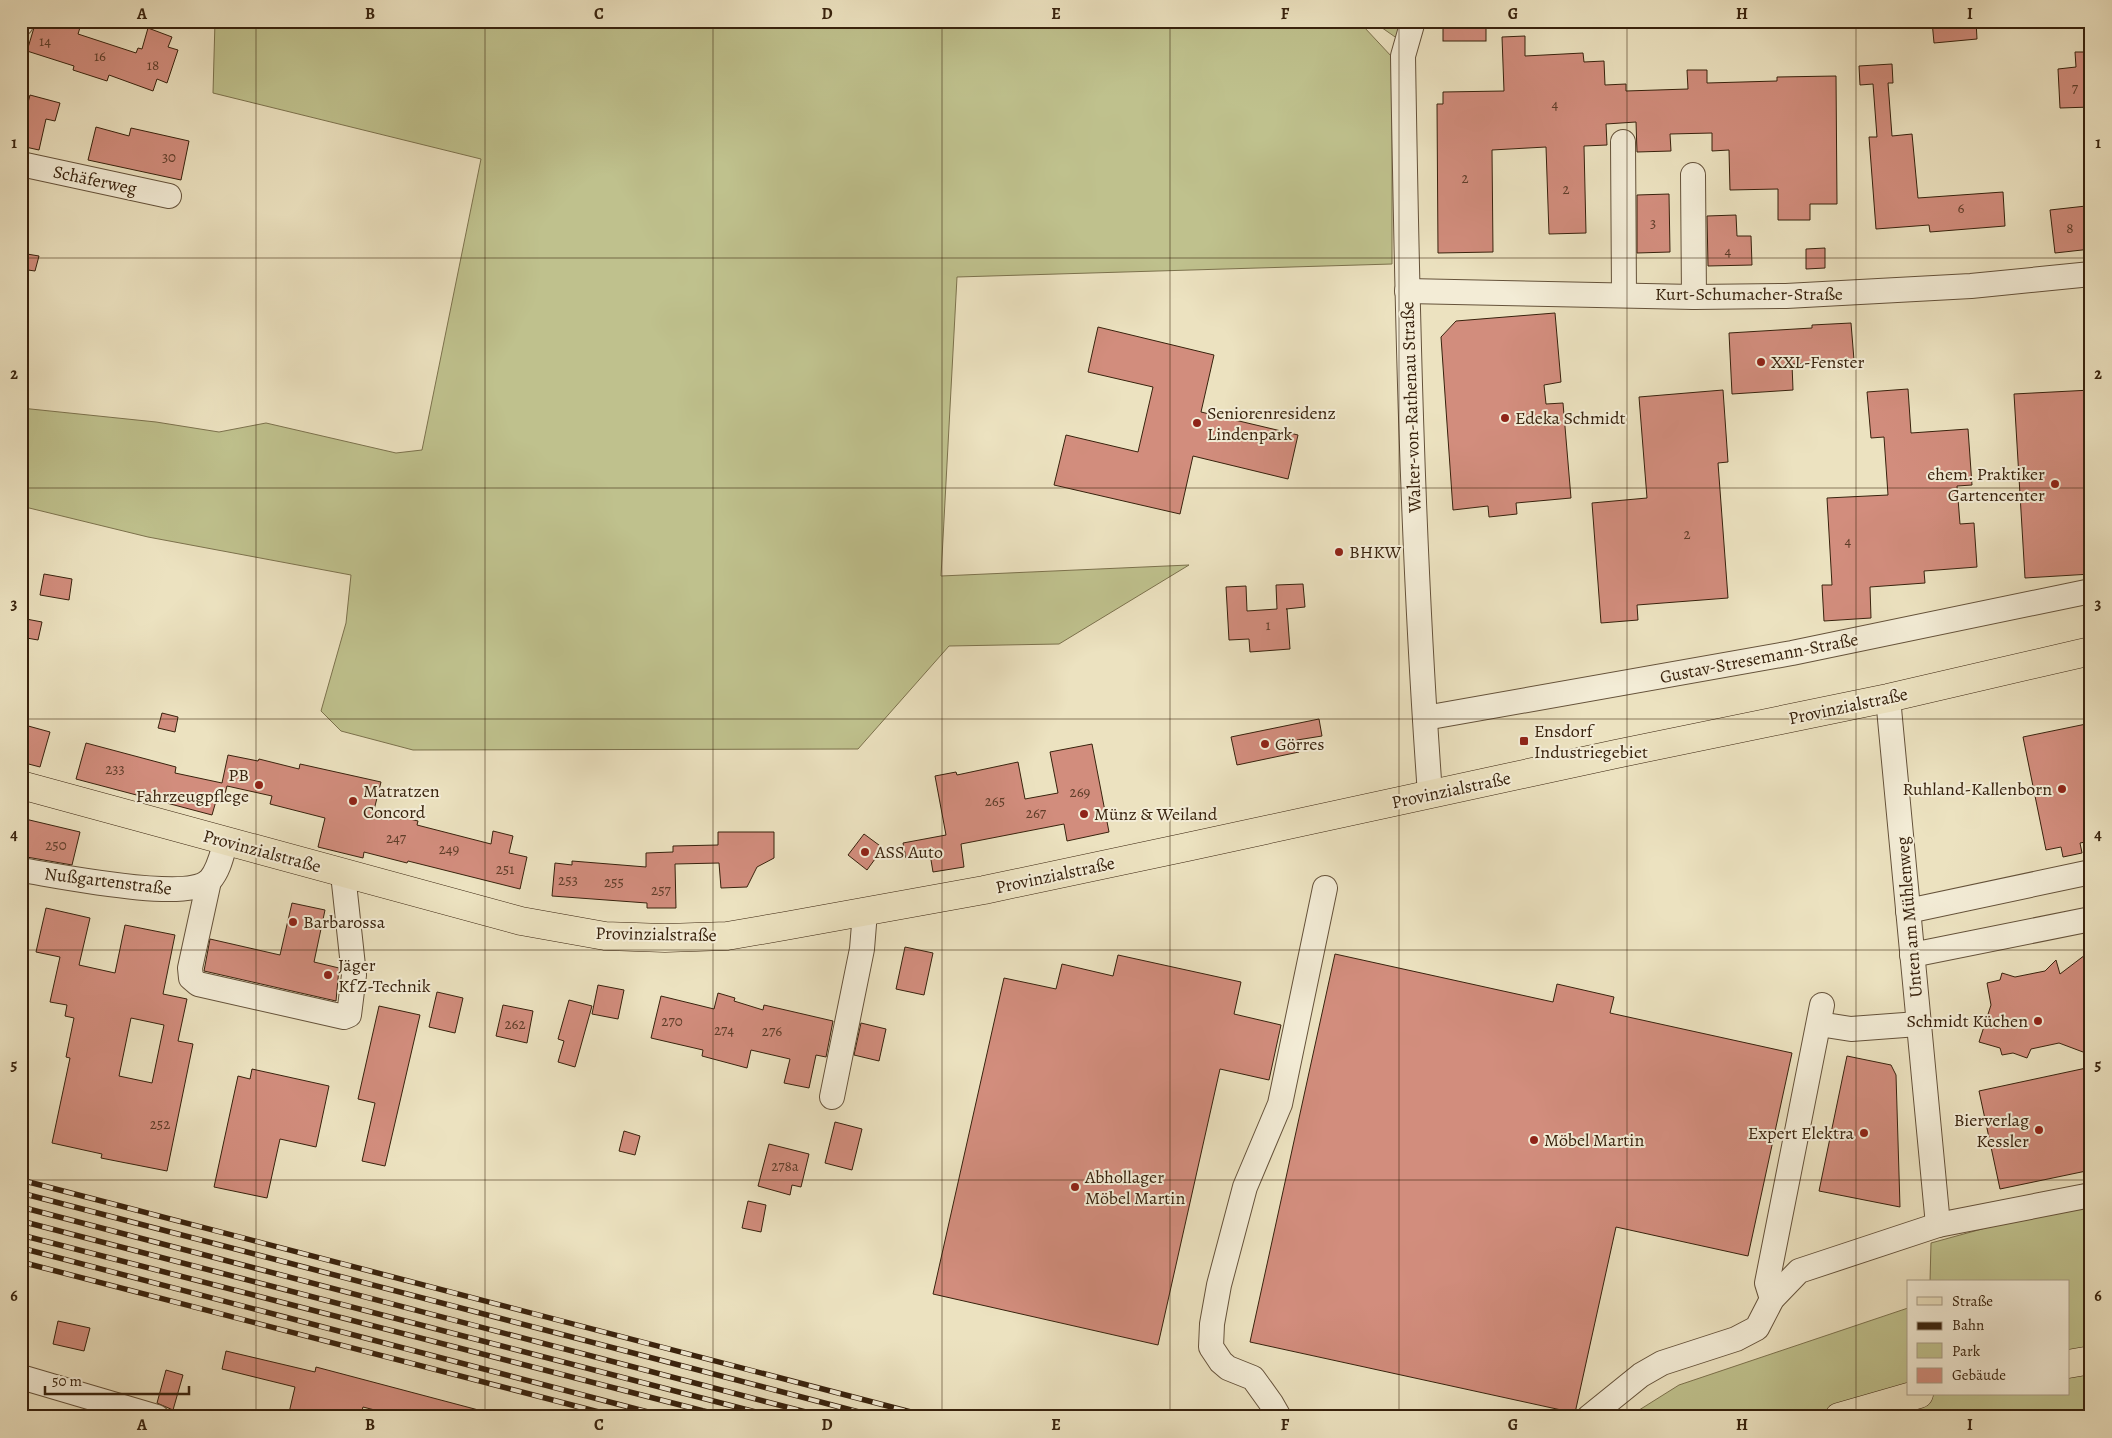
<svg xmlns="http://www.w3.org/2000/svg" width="2112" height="1438" font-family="Alegreya,serif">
	<rect width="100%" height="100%" fill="#ece2c0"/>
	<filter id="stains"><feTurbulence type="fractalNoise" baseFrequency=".004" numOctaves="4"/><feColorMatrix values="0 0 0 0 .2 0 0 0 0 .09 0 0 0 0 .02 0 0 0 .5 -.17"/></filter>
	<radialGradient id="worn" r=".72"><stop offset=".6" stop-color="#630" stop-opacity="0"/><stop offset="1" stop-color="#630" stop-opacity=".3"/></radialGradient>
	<g fill="#bfc18d" stroke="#7c724d">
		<path d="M215 21H1354L1352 26 1364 27 1392 57V264L957 277 941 576 1189 565 1059 644 949 646 858 749 413 750 341 731 321 711 346 623 351 575 148 537 21 506V408L156 422 219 432 266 423 396 453 422 450 481 159 213 93Z"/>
		<path d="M1379 21H1404L1398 39 1378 25Z"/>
		<path d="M2091 1199V1417H1628L1679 1385 1908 1308V1394H2068V1282H1930L1931 1243Z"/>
	</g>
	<g fill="#d28d7d" stroke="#38220d" fill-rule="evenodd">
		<path d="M36 21H82L78 34 136 53 138 48 142 49 148 28 172 37 168 47 178 50 167 83 157 79 153 91 109 75 107 81 73 70 74 66 27 51Z"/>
		<rect x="1443" y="21" width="43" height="20"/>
		<path d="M1932 21H1976L1977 39 1934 43Z"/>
		<path d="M1525 36V56L1583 53 1584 62 1604 61 1605 85 1626 84V91L1688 89 1687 70H1707V83L1777 81V77L1836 76 1837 204H1810V220H1778V189L1730 190 1729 150 1712 151V133L1670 134 1671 151 1637 152 1636 122 1606 124 1607 145 1584 146 1586 233 1549 234 1546 147 1492 150 1493 252 1438 253 1437 104H1443V92L1504 91 1502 37Z"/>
		<path d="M2075 52H2091V107L2060 108 2058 69 2076 67Z"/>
		<path d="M1892 64 1893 83H1888L1892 136 1912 134 1918 198 2003 192 2005 226 1930 232 1929 225 1876 229 1869 137H1877L1873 84 1860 85 1859 66Z"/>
		<path d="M30 95 60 103 55 121 46 119 39 150 21 146V113L25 114Z"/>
		<path d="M96 127 129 136 131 128 189 141 181 180 88 160Z"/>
		<path d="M1669 194 1670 252 1637 253V195Z"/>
		<path d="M2086 206 2091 249 2055 253 2050 210Z"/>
		<path d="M1736 215 1737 236H1751L1752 265 1708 266 1707 216Z"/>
		<path d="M1825 248V268L1806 269V249Z"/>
		<path d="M21 253 39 256 35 271 21 269Z"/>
		<path d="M1555 313 1561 382 1544 385 1546 404 1563 403 1571 498 1516 503 1517 514 1489 517 1488 506 1453 510 1441 337 1456 321Z"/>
		<path d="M1851 323 1854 360 1792 364 1793 390 1732 394 1729 333 1812 328V325Z"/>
		<path d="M1098 327 1214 355 1201 412 1298 435 1288 479 1193 456 1180 514 1054 485 1066 435 1138 452 1153 387 1088 372Z"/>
		<path d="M1908 389 1911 433 1968 429 1972 485 1957 486 1960 524 1974 523 1977 567 1924 571 1925 583 1870 587 1871 618 1824 621 1822 585H1832L1827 498 1888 495 1884 437 1871 438 1867 392Z"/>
		<path d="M1723 390 1728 462 1718 463 1728 598 1637 605 1638 620 1601 623 1592 503 1647 498 1639 397Z"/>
		<path d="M2091 390V574L2025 578 2014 394Z"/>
		<path d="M44 574 72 579 69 600 40 595Z"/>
		<path d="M1303 584 1305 607 1286 609H1287L1290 649 1250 652 1249 639 1229 640 1226 587 1246 586 1247 611 1277 609 1276 585Z"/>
		<path d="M21 618 42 622 38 640 21 637Z"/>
		<path d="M162 713 178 717 175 732 158 728Z"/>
		<path d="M1319 719 1322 736 1297 740 1299 752 1237 765 1231 737Z"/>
		<path d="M2091 723V841L2080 843 2082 853 2063 857 2061 847 2046 850 2023 737Z"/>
		<path d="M21 724 50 732 40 767 21 762Z"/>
		<path d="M86 743 176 767 175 773 222 783 228 755 258 761 259 759 299 769 300 764 381 782 374 810 418 821 417 825 491 844 493 831 513 836 509 853 527 857 520 889 408 861 407 863 364 852 363 858 318 847 325 818 270 804 272 796 227 786 223 802 216 801 212 815 76 779Z"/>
		<path d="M1092 744 1109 832 1067 841 1064 824 961 844 964 867 933 872 930 854 906 858 903 843 946 835 935 776 956 772 957 775 1018 762 1025 799 1058 793 1050 752Z"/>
		<path d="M21 818 80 832 72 865 21 856Z"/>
		<path d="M718 832H774V858L757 867 747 887 721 888 719 863 675 864 676 908H647V903L552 896 555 863 572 865V861L646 867V853L673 852V846L718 845Z"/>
		<path d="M864 834 883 848 867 870 848 855Z"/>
		<path d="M292 903 325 910 314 962 339 968 336 1001 204 971 210 939 280 955Z"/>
		<path d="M46 908 90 918 79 965 115 973 125 925 175 935 163 994 187 999 178 1041 193 1044 167 1171 101 1158 102 1154 52 1143 70 1058 66 1057 74 1018 65 1016 67 1005 50 1002 60 957 36 952ZM131 1018 164 1025 152 1083 119 1076Z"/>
		<path d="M905 947 933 953 924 995 896 989Z"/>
		<path d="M1335 954 1553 1002 1557 984 1614 997 1610 1013 1792 1053 1748 1256 1616 1227 1575 1413 1250 1342Z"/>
		<path d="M1118 955 1241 982 1234 1014 1281 1025 1269 1080 1220 1069 1158 1345 933 1294 1004 978 1056 989 1062 964 1113 976Z"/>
		<path d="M2085 955 2086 962 2091 961V1055L2059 1043 2031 1049 2027 1058 2013 1053 2002 1055 2000 1048 1979 1042 1991 1005 1987 983 2000 980 2002 973 2015 977 2045 971 2056 960 2060 974Z"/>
		<path d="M598 985 624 990 618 1019 592 1014Z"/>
		<path d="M437 992 463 998 455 1033 429 1027Z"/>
		<path d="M718 993 735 998 734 1001 763 1010 764 1005 833 1021 826 1057 816 1055 809 1088 784 1083 790 1059 751 1050 747 1068 702 1056 703 1050 651 1038 661 996 714 1009Z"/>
		<path d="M569 1000 592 1006 575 1067 558 1062 564 1041 558 1039Z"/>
		<path d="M503 1005 533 1011 527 1043 496 1036Z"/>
		<path d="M379 1006 420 1015 385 1166 362 1161 375 1103 358 1099Z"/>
		<path d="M861 1023 886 1029 879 1061 854 1055Z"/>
		<path d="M1847 1056 1891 1065 1896 1075 1900 1207 1819 1191Z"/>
		<path d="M2091 1067V1170L2000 1189 1979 1091Z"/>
		<path d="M252 1069 329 1086 316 1147 280 1139 267 1198 214 1187 238 1076 250 1079Z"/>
		<path d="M835 1122 862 1129 852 1170 825 1163Z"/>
		<path d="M624 1131 640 1136 635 1155 619 1151Z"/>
		<path d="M769 1144 809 1154 801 1187 792 1185 790 1195 758 1186Z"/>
		<path d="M748 1201 766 1205 761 1232 742 1228Z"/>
		<path d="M58 1321 90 1328 84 1351 53 1344Z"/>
		<path d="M226 1351 315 1372 316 1367 486 1412V1417H402L363 1407 360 1417H288L295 1387 222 1369Z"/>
		<path d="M166 1370 183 1375 173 1410 157 1403Z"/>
	</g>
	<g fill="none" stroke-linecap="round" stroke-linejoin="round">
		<g stroke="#65523a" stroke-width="26">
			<g id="minor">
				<path d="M1413 21 1403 56C1407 302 1412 548 1430 794"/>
				<path d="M21 24 22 21"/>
				<path d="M1623 142 1624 294"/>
				<path d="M21 164 169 196"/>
				<path d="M1693 175 1694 297"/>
				<path d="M1407 291 1694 297 1786 296 1971 286 2091 274"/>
				<path d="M1888 698 1938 1225"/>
				<path d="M1425 718 1792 653 2091 591"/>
				<path d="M21 870C55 875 187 903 210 880 219 870 222 854 226 841"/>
				<path d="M209 881 190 968 191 978 198 984 344 1017 349 1015 354 975 343 874"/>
				<path d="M1908 911 2091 872"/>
				<path d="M1912 955 2091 919"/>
				<path d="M1819 1024 1851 1029 1918 1024"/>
				<path d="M832 1097 862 949 865 912"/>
				<path d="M1772 1299 1767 1283 1822 1005"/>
				<path d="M21 1377 157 1417"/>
				<path d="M1279 1417 1271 1403 1253 1378 1228 1368 1221 1362 1211 1347 1212 1324 1219 1285 1245 1187 1280 1104 1325 888"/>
				<path d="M1589 1417 1641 1375 1662 1363 1736 1339 1757 1328 1772 1299 1799 1271 1938 1225 2091 1195"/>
			</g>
		</g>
		<g stroke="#38220d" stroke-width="29">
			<path id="major" d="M21 785 521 921 605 936 665 938 727 936 785 926 984 890 1187 847 1616 754 1888 698 2091 651"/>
		</g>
		<g stroke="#38220d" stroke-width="29">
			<g id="highway">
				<path d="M2068 1364 2091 1360"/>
				<path d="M1839 1417 1919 1394"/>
			</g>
		</g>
		<use href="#minor" stroke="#f3ecd6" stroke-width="24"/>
		<use href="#major" stroke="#ece2c0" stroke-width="28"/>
		<use href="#highway" stroke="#ece2c0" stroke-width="28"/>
		<g stroke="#38220d" stroke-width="5.5">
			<g id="rail">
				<path d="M21 1180 930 1417"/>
				<path d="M21 1193 878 1417"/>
				<path d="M21 1207 825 1417"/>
				<path d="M21 1221 775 1417"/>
				<path d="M21 1235 727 1417"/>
				<path d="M21 1248 667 1417"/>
				<path d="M21 1262 618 1417"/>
			</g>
		</g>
		<use href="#rail" stroke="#f3ecd6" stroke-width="4" stroke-dasharray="11" stroke-linecap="butt"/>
	</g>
	<path fill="none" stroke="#38220d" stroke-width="1" stroke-opacity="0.55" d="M256 21V1417M485 21V1417M713 21V1417M942 21V1417M1170 21V1417M1399 21V1417M1627 21V1417M1856 21V1417M21 258H2091M21 488H2091M21 719H2091M21 950H2091M21 1180H2091"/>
	<g fill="#8f2418" stroke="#f3ecd6" stroke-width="2">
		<circle cx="1761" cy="362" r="5"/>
		<circle cx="1505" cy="418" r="5"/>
		<circle cx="1197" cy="423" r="5"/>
		<circle cx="2055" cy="484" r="5"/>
		<circle cx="1339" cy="552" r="5"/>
		<rect x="1519" y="736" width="10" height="10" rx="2.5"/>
		<circle cx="1265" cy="744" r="5"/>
		<circle cx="259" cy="785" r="5"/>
		<circle cx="2062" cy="789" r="5"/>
		<circle cx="353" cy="801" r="5"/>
		<circle cx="1084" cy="814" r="5"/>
		<circle cx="865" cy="852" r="5"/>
		<circle cx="293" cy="922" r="5"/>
		<circle cx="328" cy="975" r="5"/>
		<circle cx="2038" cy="1021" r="5"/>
		<circle cx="2039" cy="1130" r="5"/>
		<circle cx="1864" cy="1133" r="5"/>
		<circle cx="1534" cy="1140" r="5"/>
		<circle cx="1075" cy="1187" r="5"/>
	</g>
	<g text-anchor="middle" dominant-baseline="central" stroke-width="4" stroke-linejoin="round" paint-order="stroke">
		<g font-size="15" fill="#5e3d29">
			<text x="45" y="41">14</text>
			<text x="100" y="56">16</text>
			<text x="153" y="65">18</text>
			<text x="2075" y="88">7</text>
			<text x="1555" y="104">4</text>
			<text x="169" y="157">30</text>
			<text x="1465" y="178">2</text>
			<text x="1566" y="189">2</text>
			<text x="1961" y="208">6</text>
			<text x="1653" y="223">3</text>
			<text x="2070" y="228">8</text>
			<text x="1728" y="251">4</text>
			<text x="1687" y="534">2</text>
			<text x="1848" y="541">4</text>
			<text x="1268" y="625">1</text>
			<text x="115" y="769">233</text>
			<text x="1080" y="792">269</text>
			<text x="995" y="801">265</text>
			<text x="1036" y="813">267</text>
			<text x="396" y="838">247</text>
			<text x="56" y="845">250</text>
			<text x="449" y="849">249</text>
			<text x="505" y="869">251</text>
			<text x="568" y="880">253</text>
			<text x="614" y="882">255</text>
			<text x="661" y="890">257</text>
			<text x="672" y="1021">270</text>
			<text x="515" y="1024">262</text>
			<text x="724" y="1030">274</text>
			<text x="772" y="1031">276</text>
			<text x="160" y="1124">252</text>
			<text x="785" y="1166">278a</text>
		</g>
		<g font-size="18" fill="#38220d" stroke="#f3ecd6">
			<text transform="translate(95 180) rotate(12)">Schäferweg</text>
			<text x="1749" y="294">Kurt-Schumacher-Straße</text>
			<text transform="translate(1411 407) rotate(-92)">Walter-von-Rathenau Straße</text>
			<text transform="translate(1759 658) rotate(-11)">Gustav-Stresemann-Straße</text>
			<text transform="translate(1848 706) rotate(-12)">Provinzialstraße</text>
			<text transform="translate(1451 790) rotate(-12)">Provinzialstraße</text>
			<text transform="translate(262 851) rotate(15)">Provinzialstraße</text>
			<text transform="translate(1055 875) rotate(-12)">Provinzialstraße</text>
			<text transform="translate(108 881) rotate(7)">Nußgartenstraße</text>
			<text transform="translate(1909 917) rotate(-95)">Unten am Mühlenweg</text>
			<text transform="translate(656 934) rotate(1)">Provinzialstraße</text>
		</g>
		<g font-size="18" fill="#38220d" stroke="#f3ecd6" text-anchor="start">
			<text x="1771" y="362">XXL-Fenster</text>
			<text x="1207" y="413">Seniorenresidenz<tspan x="1207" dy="21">Lindenpark</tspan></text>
			<text x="1515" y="418">Edeka Schmidt</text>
			<text x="2045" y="474" text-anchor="end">ehem. Praktiker<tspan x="2045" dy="21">Gartencenter</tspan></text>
			<text x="1349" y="552">BHKW</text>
			<text x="1534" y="731">Ensdorf<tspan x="1534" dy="21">Industriegebiet</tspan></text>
			<text x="1275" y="744">Görres</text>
			<text x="249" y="775" text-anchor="end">PB<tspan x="249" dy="21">Fahrzeugpflege</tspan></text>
			<text x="2052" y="789" text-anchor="end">Ruhland-Kallenborn</text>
			<text x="363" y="791">Matratzen<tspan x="363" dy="21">Concord</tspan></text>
			<text x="1094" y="814">Münz &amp; Weiland</text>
			<text x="875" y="852">ASS Auto</text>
			<text x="303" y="922">Barbarossa</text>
			<text x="338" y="965">Jäger<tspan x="338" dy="21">KfZ-Technik</tspan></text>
			<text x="2028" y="1021" text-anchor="end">Schmidt Küchen</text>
			<text x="2029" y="1120" text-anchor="end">Bierverlag<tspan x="2029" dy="21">Kessler</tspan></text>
			<text x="1854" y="1133" text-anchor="end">Expert Elektra</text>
			<text x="1544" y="1140">Möbel Martin</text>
			<text x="1085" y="1177">Abhollager<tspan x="1085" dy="21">Möbel Martin</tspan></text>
		</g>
	</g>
	<rect width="2112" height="1438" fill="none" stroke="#ece2c0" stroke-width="55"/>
	<rect x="1907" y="1280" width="162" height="115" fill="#f3ecd6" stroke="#a89b86"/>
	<rect x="1917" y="1297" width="25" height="8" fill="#ece2c0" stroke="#a89b86"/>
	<text x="1952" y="1306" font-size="15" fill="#38220d">Straße</text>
	<rect x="1917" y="1322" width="25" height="8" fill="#38220d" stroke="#a89b86"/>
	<text x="1952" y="1330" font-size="15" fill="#38220d">Bahn</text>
	<rect x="1917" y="1343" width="25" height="15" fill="#bfc18d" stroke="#a89b86"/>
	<text x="1952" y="1356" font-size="15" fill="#38220d">Park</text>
	<rect x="1917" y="1368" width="25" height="15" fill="#d28d7d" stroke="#a89b86"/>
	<text x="1952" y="1380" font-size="15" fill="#38220d">Gebäude</text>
	<path d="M45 1386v8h144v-8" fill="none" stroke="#38220d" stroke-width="2.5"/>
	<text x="52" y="1386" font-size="15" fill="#38220d" stroke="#f3ecd6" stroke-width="4" paint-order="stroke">50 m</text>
	<rect x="28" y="28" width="2056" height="1382" fill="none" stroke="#38220d" stroke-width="2"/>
	<g font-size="16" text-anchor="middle" font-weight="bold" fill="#38220d">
		<text x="142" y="19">A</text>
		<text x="370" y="19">B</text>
		<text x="599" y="19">C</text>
		<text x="827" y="19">D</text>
		<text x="1056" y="19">E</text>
		<text x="1285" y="19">F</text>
		<text x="1513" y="19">G</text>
		<text x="1742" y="19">H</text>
		<text x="1970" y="19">I</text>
		<text x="14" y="148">1</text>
		<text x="2098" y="148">1</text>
		<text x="14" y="379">2</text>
		<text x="2098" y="379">2</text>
		<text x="14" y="609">3</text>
		<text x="2098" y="609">3</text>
		<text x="14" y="840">4</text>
		<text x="2098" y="840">4</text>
		<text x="14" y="1070">5</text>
		<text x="2098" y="1070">5</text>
		<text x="14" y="1301">6</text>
		<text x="2098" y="1301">6</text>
		<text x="142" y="1430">A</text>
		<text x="370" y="1430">B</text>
		<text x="599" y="1430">C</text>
		<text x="827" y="1430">D</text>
		<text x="1056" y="1430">E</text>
		<text x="1285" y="1430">F</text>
		<text x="1513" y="1430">G</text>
		<text x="1742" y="1430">H</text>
		<text x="1970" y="1430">I</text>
	</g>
	<rect width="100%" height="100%" filter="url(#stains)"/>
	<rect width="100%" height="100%" fill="url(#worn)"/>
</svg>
